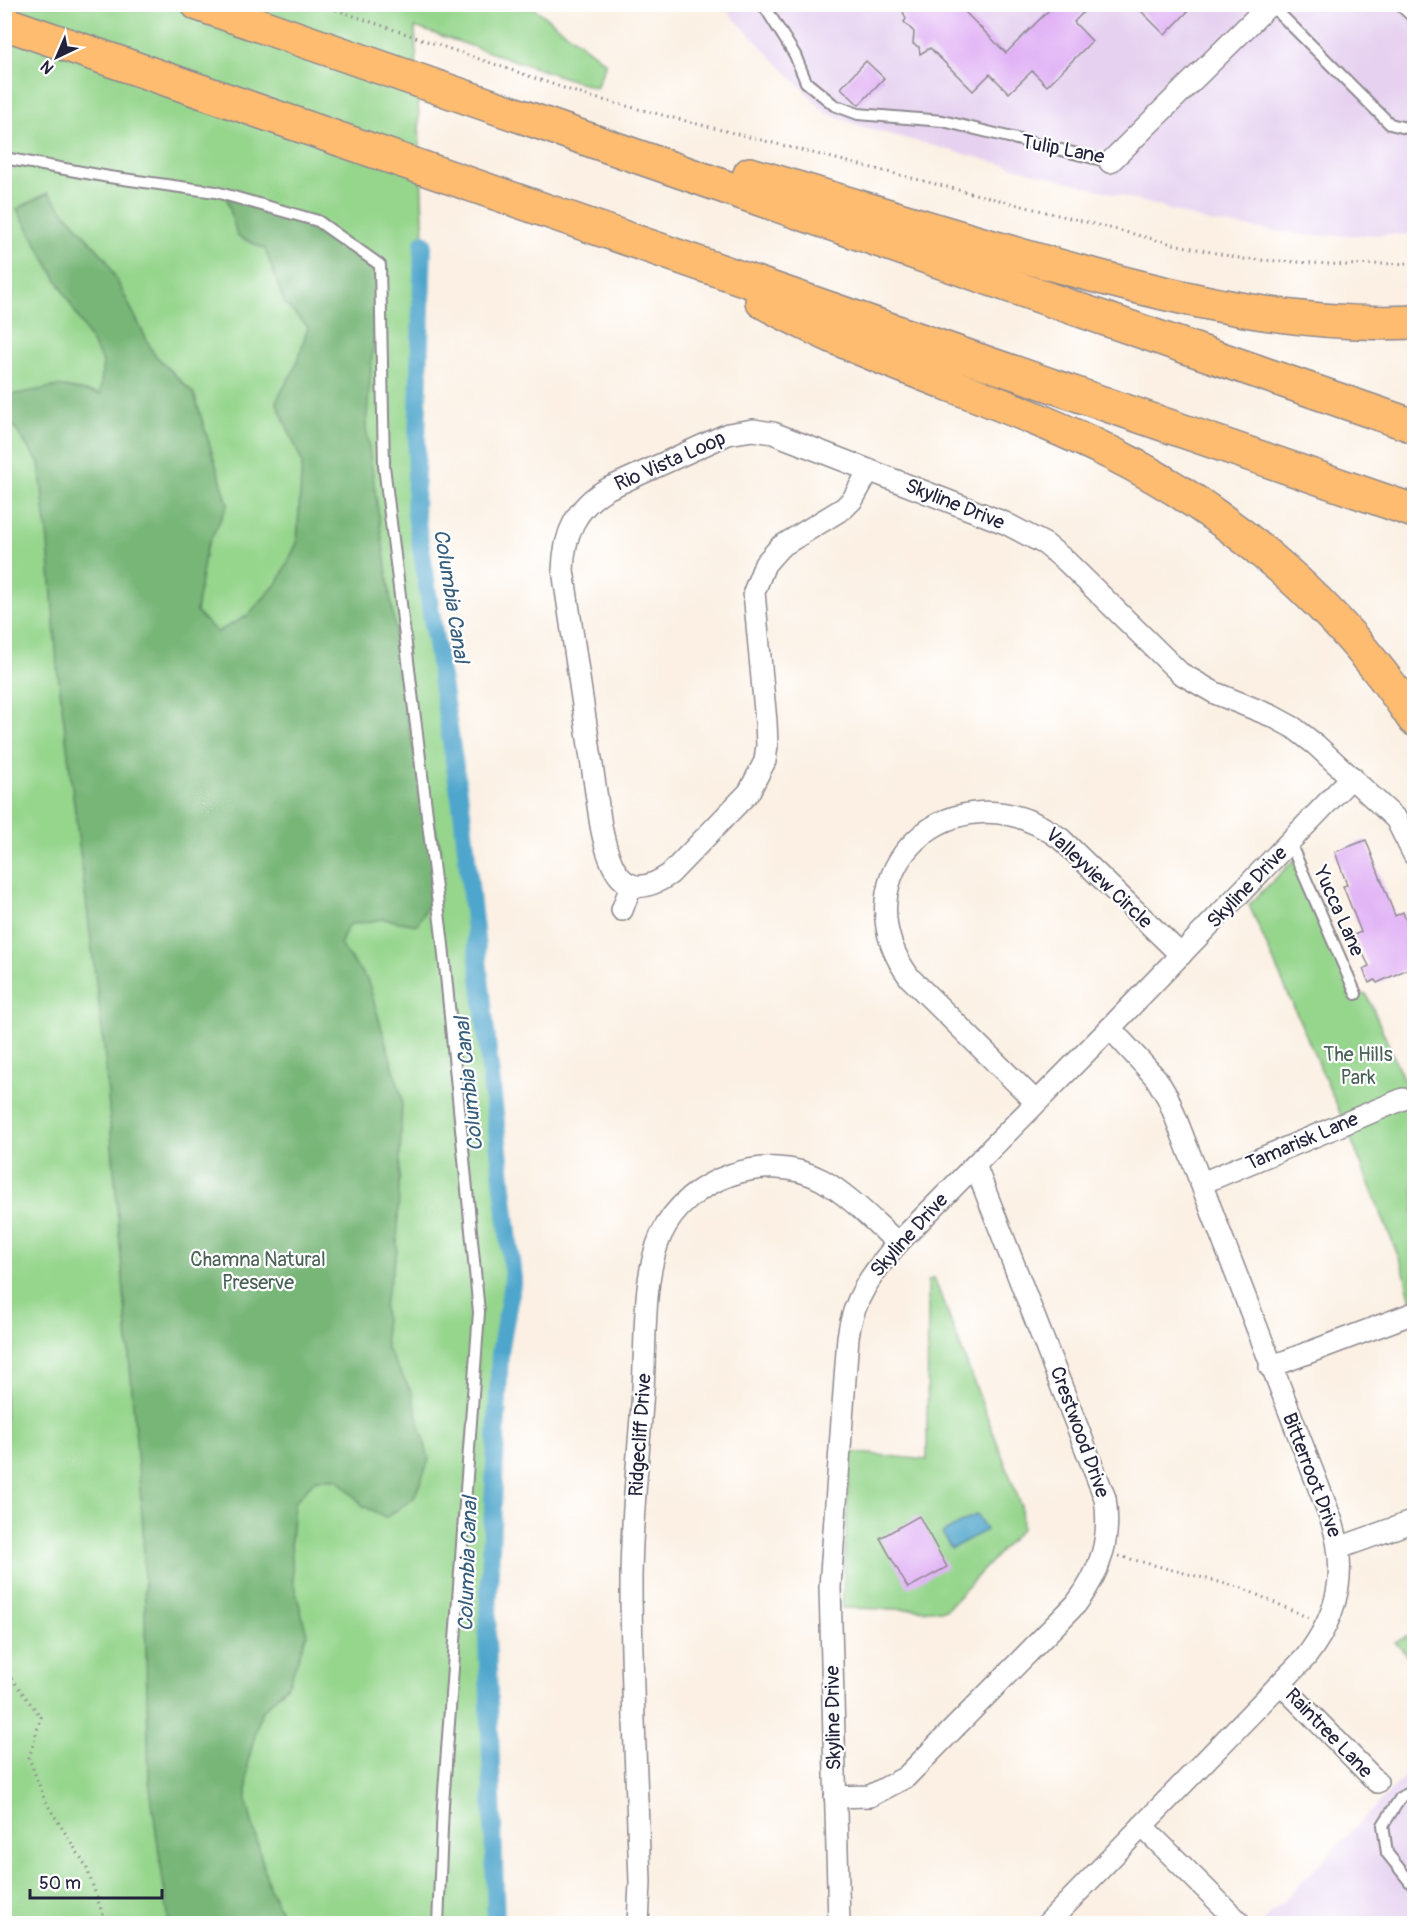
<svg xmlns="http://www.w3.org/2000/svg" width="1419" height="1928" font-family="Pangolin,sans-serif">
	<rect width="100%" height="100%" fill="#fff"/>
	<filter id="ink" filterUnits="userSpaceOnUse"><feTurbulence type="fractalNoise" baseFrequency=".0167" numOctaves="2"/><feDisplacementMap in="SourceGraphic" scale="12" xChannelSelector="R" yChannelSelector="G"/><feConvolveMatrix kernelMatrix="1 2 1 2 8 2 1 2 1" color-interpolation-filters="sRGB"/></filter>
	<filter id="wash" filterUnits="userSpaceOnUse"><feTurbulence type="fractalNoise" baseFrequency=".008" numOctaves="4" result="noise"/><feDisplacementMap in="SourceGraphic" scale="24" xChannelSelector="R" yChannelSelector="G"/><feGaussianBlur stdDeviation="1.35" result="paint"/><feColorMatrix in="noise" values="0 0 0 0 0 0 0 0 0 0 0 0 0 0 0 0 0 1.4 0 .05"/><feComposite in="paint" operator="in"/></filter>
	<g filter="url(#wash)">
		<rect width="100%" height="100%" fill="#fbf0e3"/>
		<g fill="#e6d2f0">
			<path d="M721 5H1414V234L1313 236 1209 222 1141 201 863 127 826 113Z"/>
			<path d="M1414 1767V1923H1262Z"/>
		</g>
		<g fill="#95d58c" stroke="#5c7c64" stroke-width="1.5">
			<path d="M5 5H530L606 63 596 88 415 27 424 243 415 509 462 812 513 1279 500 1352 487 1636 496 1923 5 1924Z"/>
			<path d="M1296 858 1356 993 1367 995 1414 1104V1313L1403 1268 1344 1122 1249 905Z"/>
			<path d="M934 1278 1021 1505 1022 1528 946 1610 842 1608 850 1452 927 1460 928 1281Z"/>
			<path d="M1414 1634V1633V1662L1395 1642Z"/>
		</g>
		<path fill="#78b678" stroke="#4d6c5a" stroke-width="1.5" d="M48 193 106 259 154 354 194 394 228 504 206 549 196 612 217 632 247 616 278 582 297 543 302 462 276 401 295 368 308 327 285 304 265 249 237 236 226 195 318 221 380 265 366 427 410 734 440 847 435 891 417 925 383 919 348 925 340 945 368 981 402 1098 397 1251 384 1305 386 1347 412 1393 429 1460 414 1498 385 1518 362 1505 338 1479H316L294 1503 291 1540 293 1581 307 1634 289 1683 261 1713 248 1761 247 1803 269 1887 286 1923H169L149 1781 143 1527 104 1047 57 665 48 542 39 463 5 414 4 396 59 386 100 394 103 362 17 209Z"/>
		<path fill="#4fa6cc" stroke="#386484" stroke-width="1.5" d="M977 1514 986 1530 951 1549 942 1533Z"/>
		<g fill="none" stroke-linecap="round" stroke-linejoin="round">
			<path stroke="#4fa6cc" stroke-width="18" d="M423 243 415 509 462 812 513 1279 500 1352 487 1636 496 1924"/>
		</g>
		<g id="blocks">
			<g fill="#dfaef4">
				<path d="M900 4H957L1006 53 1055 4H1091L1074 22 1092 41 1047 86 1032 71 1009 93 990 74 973 91 930 48 920 54 919 47 913 44 914 32 904 22 906 19Z"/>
				<path d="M1134 4H1195L1165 35Z"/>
				<path d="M866 61 884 78 859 105 841 88Z"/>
				<path d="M1366 840 1395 916 1403 912 1414 944V966L1377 983 1375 980 1369 983 1363 969 1369 966 1354 935 1361 932 1343 886 1347 885 1335 852Z"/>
				<path d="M919 1516 947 1567 908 1588 880 1538Z"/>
			</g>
		</g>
	</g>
	<g filter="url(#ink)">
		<use href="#blocks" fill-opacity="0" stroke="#8e898f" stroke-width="1.5"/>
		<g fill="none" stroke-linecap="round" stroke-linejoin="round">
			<g stroke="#8e898f" stroke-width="14">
				<g id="lane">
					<path d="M763 4 795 55 806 82 834 105 858 114 943 121 1110 162"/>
					<path d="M1270 4 1390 124 1414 130"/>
					<path d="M1399 4 1414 18"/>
					<path d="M4 158 109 177 216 192 318 221 380 265 384 466 443 945 479 1312 443 1805 438 1924"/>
					<path d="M1290 843 1356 994"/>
					<path d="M1414 1791 1401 1797 1383 1825 1387 1853 1414 1887"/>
				</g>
			</g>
			<g stroke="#8e898f" stroke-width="24">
				<g id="street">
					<path d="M1110 162 1270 4"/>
					<path d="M869 470 853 499 844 508 780 547 765 564 754 592 766 722 767 745 765 761 749 792 670 874C623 907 609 867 601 826L563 570C564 534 576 506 609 488L728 434 753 430 773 433 1005 523 1045 544 1066 561 1180 673 1215 693 1272 716 1294 728 1316 745 1396 819 1414 855"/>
					<path d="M622 910 631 886"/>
					<path d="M1036 1102 910 978C833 875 953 759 1061 839L1181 955"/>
					<path d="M1202 1183 1403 1099"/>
					<path d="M1270 1367 1414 1313"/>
					<path d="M1339 1548 1414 1521"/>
					<path d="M1281 1684 1377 1782"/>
					<path d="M835 1797 870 1796 906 1777 1076 1604C1101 1571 1111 1539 1105 1498L975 1165"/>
					<path d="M1142 1826 1238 1921"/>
					<path d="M638 1924 640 1883C637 1783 631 1682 631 1582 631 1517 639 1453 643 1389 646 1342 642 1278 661 1235 687 1178 767 1150 822 1180 850 1196 874 1222 898 1243"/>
					<path d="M839 1924 830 1587 848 1337C853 1298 873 1272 898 1243L1110 1028 1352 777"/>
					<path d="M1047 1924 1305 1658C1338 1616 1349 1571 1331 1519L1168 1098 1156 1078 1110 1028"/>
				</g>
			</g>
			<g stroke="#8e898f" stroke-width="36">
				<g id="highway">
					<path d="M198 4 1414 426"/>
					<path d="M4 23 1414 511"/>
					<path d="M750 174C866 208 980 246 1096 276 1201 304 1305 327 1414 322"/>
					<path d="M762 301C873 363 997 396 1111 453 1231 513 1340 607 1414 719"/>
				</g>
			</g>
			<g stroke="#8e898f" stroke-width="3" stroke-dasharray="1.5 4.5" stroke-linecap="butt">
				<path d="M319 4 587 96 1169 243 1244 259 1347 265 1414 263"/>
				<path d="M1119 1556 1242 1588 1309 1618"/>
				<path d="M4 1669 41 1717 29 1758 45 1801 86 1866 106 1924"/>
			</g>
			<use href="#lane" stroke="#fff" stroke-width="10"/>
			<use href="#street" stroke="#fff" stroke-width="21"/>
			<use href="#highway" stroke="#fdbc70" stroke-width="33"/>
		</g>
	</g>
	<g text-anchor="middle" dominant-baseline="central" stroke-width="4.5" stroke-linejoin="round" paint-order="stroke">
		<g font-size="20" fill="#22223b" stroke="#fff">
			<text transform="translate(1063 149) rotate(11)">Tulip Lane</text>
			<text transform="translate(670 461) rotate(-24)">Rio Vista Loop</text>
			<text transform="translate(955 504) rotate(22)">Skyline Drive</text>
			<text transform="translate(1099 878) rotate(43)">Valleyview Circle</text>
			<text transform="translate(1247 887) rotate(-46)">Skyline Drive</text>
			<text transform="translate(1339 911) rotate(66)">Yucca Lane</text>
			<text transform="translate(1302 1141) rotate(-23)">Tamarisk Lane</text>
			<text transform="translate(909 1235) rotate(-48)">Skyline Drive</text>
			<text transform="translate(1080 1432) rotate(70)">Crestwood Drive</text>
			<text transform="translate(640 1435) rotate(-86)">Ridgecliff Drive</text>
			<text transform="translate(1312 1475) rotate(69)">Bitterroot Drive</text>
			<text transform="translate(833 1718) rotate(-91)">Skyline Drive</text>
			<text transform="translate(1329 1733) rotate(46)">Raintree Lane</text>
		</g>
		<g font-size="20" fill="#4a6157" stroke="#fff">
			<text x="1358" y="1054">The Hills<tspan x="1358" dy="23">Park</tspan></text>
			<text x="258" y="1259">Chamna Natural<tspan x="258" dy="23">Preserve</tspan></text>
		</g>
		<g font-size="21" font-style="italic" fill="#365d7c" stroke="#fff">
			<text transform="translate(451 596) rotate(81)">Columbia Canal</text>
			<text transform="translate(469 1084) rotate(-96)">Columbia Canal</text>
			<text transform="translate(468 1564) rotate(-88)">Columbia Canal</text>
		</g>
	</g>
	<rect width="1419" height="1928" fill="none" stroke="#fff" stroke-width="24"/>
	<g transform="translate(57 57) rotate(224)" stroke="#ffffff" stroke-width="4.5" paint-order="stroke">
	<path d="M0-4.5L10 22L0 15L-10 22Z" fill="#22223b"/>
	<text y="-9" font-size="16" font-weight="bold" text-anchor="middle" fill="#22223b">N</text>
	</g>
	<path d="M30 1889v9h132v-9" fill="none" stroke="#22223b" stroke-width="3"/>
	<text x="39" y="1889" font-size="18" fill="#22223b" stroke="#ffffff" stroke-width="4.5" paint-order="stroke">50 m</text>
</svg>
